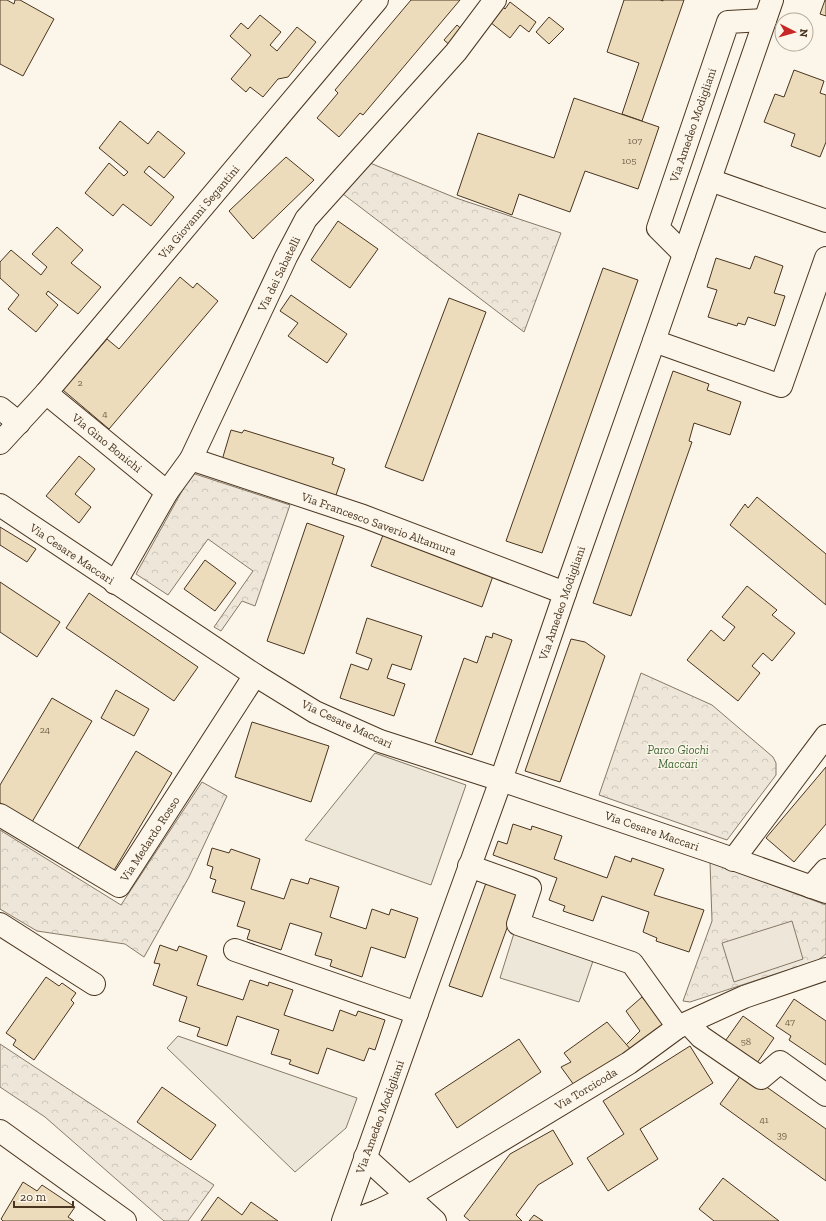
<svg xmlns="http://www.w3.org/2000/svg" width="826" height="1221" font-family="'Zilla Slab',serif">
	<defs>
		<pattern id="forest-crowns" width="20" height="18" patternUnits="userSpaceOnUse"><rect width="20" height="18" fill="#ede6d9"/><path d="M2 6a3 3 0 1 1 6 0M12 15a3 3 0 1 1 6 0" fill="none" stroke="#cdc6ba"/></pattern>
	</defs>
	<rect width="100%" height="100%" fill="#fbf6e9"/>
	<g fill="url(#forest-crowns)" stroke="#887966">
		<path d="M370 163 456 198 561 233 524 332 343 194Z"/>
		<path d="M192 473 290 505 255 606 242 601 221 631 214 627 253 571 208 539 168 595 136 574Z"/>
		<path d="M641 673 712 705 773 757 776 763V775L727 840 599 795Z"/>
		<path d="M202 782 227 796 189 877 144 957 125 944 37 931 0 909V830L121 905Z"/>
		<path d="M710 862 826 905V954L818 960 690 1002 683 1001 712 921Z"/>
		<path d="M0 1044 214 1185 188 1221H164L45 1117 0 1087Z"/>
	</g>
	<path fill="#ede6d9" stroke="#887966" d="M792 921 803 959 734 982 722 943Z"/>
	<g fill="#ede7d9" stroke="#887966">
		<path d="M375 753 466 785 431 885 305 840Z"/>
		<path d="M515 930 594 958 579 1002 500 978Z"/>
		<path d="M178 1036 357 1098 346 1128 295 1172 167 1048Z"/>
	</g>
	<g fill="#ecdcbc" stroke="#4a3520">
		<path d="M0 0H7L14 4 15 0H20L54 19 23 76 0 64Z"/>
		<path d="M411 0H460L363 115 360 113 339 137 317 118 338 93 335 90Z"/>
		<path d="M624 0H660L663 1V0H684L642 121 622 114 639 63 607 52Z"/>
		<path d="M825 0H826V16L820 14Z"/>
		<path d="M510 2 536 22 529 32 520 25 510 38 490 22 502 6 505 9Z"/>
		<path d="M260 15 281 32 270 45 277 51 297 27 316 42 288 77 278 79 263 97 250 87 246 92 231 79 251 55 230 36 241 23 248 29Z"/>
		<path d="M549 17 564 29 549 44 536 32Z"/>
		<path d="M457 25 466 33 453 48 444 40Z"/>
		<path d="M794 70 824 81 820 93 826 95V142L820 157 791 146 795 134 764 122 775 94 784 97Z"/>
		<path d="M574 98 659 127 638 189 585 171 570 212 519 194 512 215 457 195 478 133 554 158Z"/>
		<path d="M120 121 148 144 158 131 185 153 164 178 149 166 144 172 174 197 151 226 123 204 113 216 85 193 109 163 124 176 128 172 99 148Z"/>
		<path d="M286 157 314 180 253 239 229 211Z"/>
		<path d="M338 221 378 249 350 288 311 260Z"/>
		<path d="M57 227 83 250 71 263 101 287 78 314 48 291 46 294 58 305 36 332 8 309 19 295 0 278V262L11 250 41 275 47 267 32 254Z"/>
		<path d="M755 256 783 266 774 293 785 296 775 326 748 317 745 325 738 323 737 326 708 317 717 290 707 287 716 258 750 269Z"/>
		<path d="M603 268 638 280 542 553 506 541Z"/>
		<path d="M180 277 193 288 197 283 218 301 109 429 63 390 107 339 119 349Z"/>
		<path d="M291 295 347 334 327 363 288 336 298 323 280 311Z"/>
		<path d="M449 298 486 312 423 481 385 467Z"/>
		<path d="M673 371 709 384 707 390 741 402 730 435 694 423 689 441 692 442 631 616 593 603Z"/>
		<path d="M231 430 242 433 244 430 334 458 332 464 345 469 335 498 222 460Z"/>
		<path d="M79 456 95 469 75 494 91 507 79 523 46 496Z"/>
		<path d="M757 497 826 554V605L730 525 745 504 748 508Z"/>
		<path d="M307 523 344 536 304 654 267 641Z"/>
		<path d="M0 527 36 549 27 562 0 545Z"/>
		<path d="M383 535 493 576 482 607 371 566Z"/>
		<path d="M205 560 236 583 215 611 184 589Z"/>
		<path d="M0 582 60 622 37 657 0 632Z"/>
		<path d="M747 586 777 610 772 615 795 633 772 661 763 653 752 666 760 673 738 701 687 660 711 630 724 641 735 627 722 617Z"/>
		<path d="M89 593 198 667 174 701 66 628Z"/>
		<path d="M367 618 422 636 411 670 392 664 387 678 405 684 394 716 340 698 351 664 368 670 372 659 356 653Z"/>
		<path d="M493 633 512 640 472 755 435 742 464 658 477 663 486 636 492 638Z"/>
		<path d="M571 639 585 642 605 656 560 782 525 771Z"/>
		<path d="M116 690 149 709 134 736 101 718Z"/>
		<path d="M52 698 92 721 32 822 0 803V785Z"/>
		<path d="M252 722 329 746 311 802 235 777Z"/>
		<path d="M136 751 172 773 113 872 77 850Z"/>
		<path d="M826 767V824L794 862 766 838Z"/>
		<path d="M513 824 531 830 532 826 562 836 554 859 607 878 615 856 631 862 632 858 664 869 654 895 704 910 689 952 656 941 657 938 643 932 649 912 602 896 593 921 563 911 565 906 549 900 557 878 493 855 498 841 507 844Z"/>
		<path d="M212 848 229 853 231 849 260 859 251 889 284 899 291 879 308 884 310 878 339 887 330 917 366 929 372 909 389 915 391 909 418 918 405 958 371 947 362 977 330 966 332 960 315 955 322 933 290 923 281 950 247 939 250 930 237 926 245 902 212 892 216 880 210 878 213 867 207 865Z"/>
		<path d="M486 883 519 895 482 997 449 986Z"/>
		<path d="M160 945 177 951 179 946 207 956 197 985 243 1000 250 980 268 986 269 982 293 990 284 1015 333 1031 340 1010 356 1016 358 1011 385 1020 375 1050 369 1048 364 1061 327 1048 318 1074 289 1064 291 1060 271 1054 279 1030 237 1016 227 1046 197 1036 200 1028 179 1021 187 997 153 985 160 964 154 963Z"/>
		<path d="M46 977 59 986 62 983 76 993 71 1000 74 1003 34 1060 13 1045 16 1040 6 1033Z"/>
		<path d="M642 997 664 1024 632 1051 626 1045 640 1031 626 1011Z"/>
		<path d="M794 999 826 1021V1065L789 1040 791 1036 776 1026Z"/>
		<path d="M743 1016 774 1038 753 1069 721 1047Z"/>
		<path d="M607 1022 632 1051 574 1085 561 1067 571 1062 564 1053Z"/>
		<path d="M519 1039 541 1072 457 1128 435 1094Z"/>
		<path d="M690 1046 713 1083 640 1129 658 1159 608 1191 587 1158 624 1134 603 1101Z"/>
		<path d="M744 1071 826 1129V1181L720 1104Z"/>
		<path d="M162 1087 216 1125 191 1160 137 1122Z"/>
		<path d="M553 1130 573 1164 538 1185 516 1215 522 1221H470L464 1216 510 1154Z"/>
		<path d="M723 1178 779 1221H714L699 1209Z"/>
		<path d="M23 1182 37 1191 42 1185 75 1207 68 1217 74 1221H3L1 1219Z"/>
		<path d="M218 1197 242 1215 251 1202 278 1221H201Z"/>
		<path d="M534 1215 543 1221H529Z"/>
	</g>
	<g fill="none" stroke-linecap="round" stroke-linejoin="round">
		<g stroke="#4a3520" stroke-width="24">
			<g id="minor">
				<path d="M710 180 826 221"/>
				<path d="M684 254 658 228 728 22 765 20"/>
				<path d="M654 341 781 386 826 258"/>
				<path d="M46 393 167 492"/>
				<path d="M0 408 19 423"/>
				<path d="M0 443 46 393 377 0"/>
				<path d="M191 459 363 516 565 593"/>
				<path d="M0 505 255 675 315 712 380 741 501 780 716 853 826 892"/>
				<path d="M115 583 167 492 191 459 286 257 306 219 456 52 495 0"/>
				<path d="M0 815 119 886 255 675"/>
				<path d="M733 860 826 736"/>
				<path d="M469 866 530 888 518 924 632 963 678 1027"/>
				<path d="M811 887 826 870"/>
				<path d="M0 924 94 984"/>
				<path d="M235 950 417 1013"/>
				<path d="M688 1023 701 1037 761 1078 780 1062 826 1095"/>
				<path d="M0 1131 125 1221"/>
				<path d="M365 1157 435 1221"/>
				<path d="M378 1211 401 1216 417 1221"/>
				<path d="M343 1221 429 979 501 780 565 593 654 341 772 0"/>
				<path d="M351 1221 378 1211 409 1196 629 1063 678 1027 744 997 826 969"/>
			</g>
		</g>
		<use href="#minor" stroke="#fbf6e9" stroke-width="22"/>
	</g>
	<g text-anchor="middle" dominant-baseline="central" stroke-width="3" stroke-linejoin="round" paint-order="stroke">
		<g font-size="10" fill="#725f47">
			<text x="635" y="141">107</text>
			<text x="629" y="161">105</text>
			<text x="80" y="383">2</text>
			<text x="105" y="414">4</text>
			<text x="45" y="730">24</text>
			<text x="790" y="1022">47</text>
			<text x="746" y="1042">58</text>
			<text x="764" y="1120">41</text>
			<text x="782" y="1135">39</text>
		</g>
		<g font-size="12" fill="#4a3520" stroke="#fbf6e9">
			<text transform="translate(693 125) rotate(-71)">Via Amedeo Modigliani</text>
			<text transform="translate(199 212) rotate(-50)">Via Giovanni Segantini</text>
			<text transform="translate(279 274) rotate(-64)">Via dei Sabatelli</text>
			<text transform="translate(107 443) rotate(39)">Via Gino Bonichi</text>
			<text transform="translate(379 524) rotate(20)">Via Francesco Saverio Altamura</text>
			<text transform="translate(72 554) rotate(34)">Via Cesare Maccari</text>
			<text transform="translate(562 603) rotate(-71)">Via Amedeo Modigliani</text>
			<text transform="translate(347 724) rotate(25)">Via Cesare Maccari</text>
			<text transform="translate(652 831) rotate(19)">Via Cesare Maccari</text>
			<text transform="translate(150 839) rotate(-57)">Via Medardo Rosso</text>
			<text transform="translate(586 1089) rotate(-31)">Via Torcicoda</text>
			<text transform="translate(380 1117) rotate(-70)">Via Amedeo Modigliani</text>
		</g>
		<g font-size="12" font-style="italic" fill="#436837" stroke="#fbf6e9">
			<text x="678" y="750">Parco Giochi<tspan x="678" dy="14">Maccari</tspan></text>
		</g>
	</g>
	<g transform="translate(794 32) rotate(96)"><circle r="19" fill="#fbf6e9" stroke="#b4a999"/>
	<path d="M0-3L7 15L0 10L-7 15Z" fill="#c62828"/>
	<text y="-6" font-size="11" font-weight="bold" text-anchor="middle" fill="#4a3520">N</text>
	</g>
	<path d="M14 1201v6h59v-6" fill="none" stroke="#4a3520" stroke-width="2"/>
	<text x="20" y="1201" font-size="12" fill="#4a3520" stroke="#fbf6e9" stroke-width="3" paint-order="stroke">20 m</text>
</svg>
